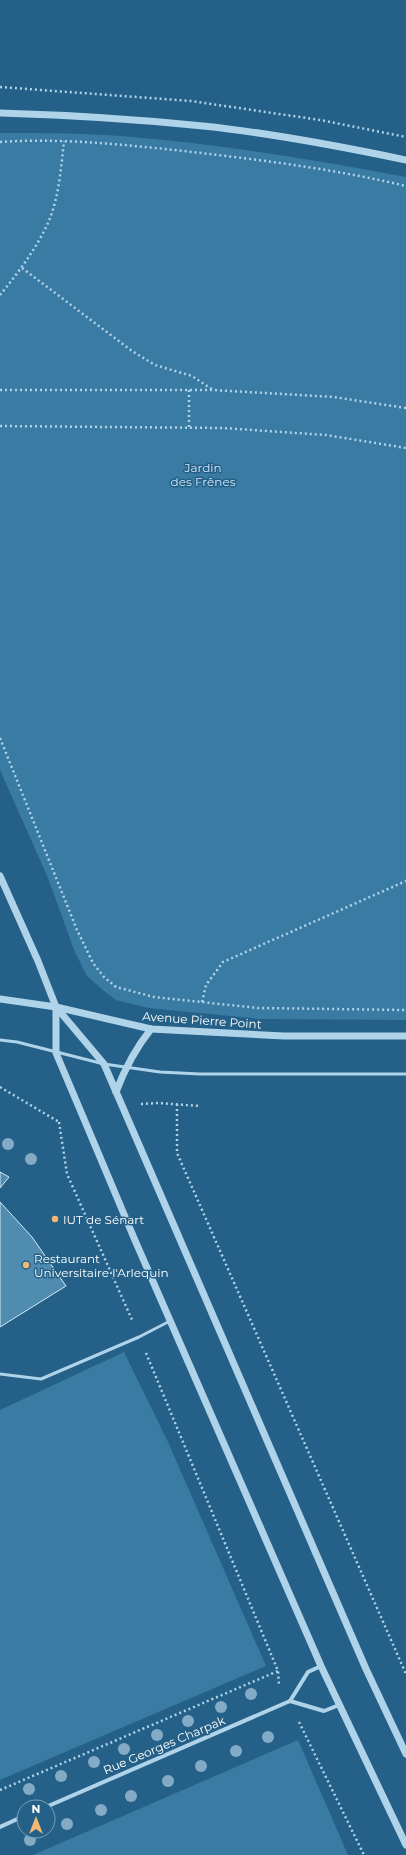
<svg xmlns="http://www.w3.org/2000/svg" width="406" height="1855" font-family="Montserrat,sans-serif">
	<rect width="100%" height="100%" fill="#246087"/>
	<g fill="#397ba3">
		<path d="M0 133C44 133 89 133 133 137 225 145 316 160 406 177V1020L260 1019 149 1008 116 1000 104 991 87 976 74 950 48 878 0 770Z"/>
		<path d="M124 1352 168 1442 266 1666 0 1780V1410Z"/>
		<path d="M298 1740 348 1855H33Z"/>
	</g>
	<g fill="#508cb0" stroke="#d3e9f7">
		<path d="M0 1172 9 1177 0 1188Z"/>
		<path d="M0 1202 32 1237 66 1286 0 1327Z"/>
	</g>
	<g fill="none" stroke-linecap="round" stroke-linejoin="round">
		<g stroke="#afd3e9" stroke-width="2.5" stroke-dasharray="2 3" stroke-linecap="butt">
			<path d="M0 87 191 101 320 120 406 137"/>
			<path d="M0 142C58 138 117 144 175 150 253 159 330 168 406 186"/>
			<path d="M22 268 132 351 155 365 192 376 213 390"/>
			<path d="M0 295C18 273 36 249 48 223 59 198 61 168 64 141"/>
			<path d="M0 390H213L334 397 406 408"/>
			<path d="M189 390V428"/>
			<path d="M0 426 223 428 326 435 406 448"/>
			<path d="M0 738 77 930 93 963 104 977 116 987 154 997 258 1008 406 1010"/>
			<path d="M202 1002 206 985 223 962 406 881"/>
			<path d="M0 1087 59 1122"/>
			<path d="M141 1104 158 1103 200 1106"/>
			<path d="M177 1104V1153L406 1674"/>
			<path d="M59 1122 67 1174 133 1322"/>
			<path d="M146 1353 278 1671 279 1685"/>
			<path d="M299 1722 364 1855"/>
			<path d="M0 1790 278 1671"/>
		</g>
		<g stroke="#afd3e9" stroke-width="3">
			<path d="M0 1040 17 1042 104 1064 160 1072 200 1074H406"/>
			<path d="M0 1374 41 1379 139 1337 170 1321"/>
		</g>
		<g stroke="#afd3e9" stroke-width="4">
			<path d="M290 1701 324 1711 339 1705"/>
			<path d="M46 1807 290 1701 308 1672 321 1666"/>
			<path d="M0 1827 24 1816"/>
		</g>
		<g stroke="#afd3e9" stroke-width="7">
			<path d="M0 113C68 115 135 119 203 126 271 133 339 146 406 160"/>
			<path d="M0 876 38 961 56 1007 104 1064 366 1669 406 1754"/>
			<path d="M0 999 56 1007 151 1029 284 1036H406"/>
			<path d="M56 1007V1053L81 1112 134 1238 321 1666 406 1845"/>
			<path d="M116 1092C125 1068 135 1049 151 1029"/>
		</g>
	</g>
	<g fill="#84abc5">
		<circle cx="8" cy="1144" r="6"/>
		<circle cx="31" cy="1159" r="6"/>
		<circle cx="251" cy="1694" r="6"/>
		<circle cx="221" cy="1707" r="6"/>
		<circle cx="188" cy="1721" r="6"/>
		<circle cx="157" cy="1735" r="6"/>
		<circle cx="268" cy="1737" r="6"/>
		<circle cx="124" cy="1749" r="6"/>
		<circle cx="236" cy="1751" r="6"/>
		<circle cx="94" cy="1762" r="6"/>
		<circle cx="201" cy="1766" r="6"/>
		<circle cx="61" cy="1776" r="6"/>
		<circle cx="168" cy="1781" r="6"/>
		<circle cx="29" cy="1789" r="6"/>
		<circle cx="131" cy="1796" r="6"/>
		<circle cx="101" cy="1810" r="6"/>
		<circle cx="67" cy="1824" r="6"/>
		<circle cx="30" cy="1840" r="6"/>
	</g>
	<g fill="#f3b873" stroke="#246087" stroke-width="1.5">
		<circle cx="55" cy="1219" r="4"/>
		<circle cx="26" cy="1265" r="4"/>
	</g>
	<g text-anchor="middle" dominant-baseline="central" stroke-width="3" stroke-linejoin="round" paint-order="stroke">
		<g font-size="12" fill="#d3e9f7" stroke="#246087">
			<text x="203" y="467">Jardin<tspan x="203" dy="14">des Frênes</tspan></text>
		</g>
		<g font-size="12" fill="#fff" stroke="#246087">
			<text transform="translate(202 1020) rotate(4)">Avenue Pierre Point</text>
			<text transform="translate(164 1745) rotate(-23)">Rue Georges Charpak</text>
		</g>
		<g font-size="12" fill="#fff" stroke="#246087" text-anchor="start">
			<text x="63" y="1219">IUT de Sénart</text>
			<text x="34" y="1258">Restaurant<tspan x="34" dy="14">Universitaire l'Arlequin</tspan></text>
		</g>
	</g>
	<g transform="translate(36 1819)"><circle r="19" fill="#246087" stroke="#7ca0b7"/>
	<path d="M0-3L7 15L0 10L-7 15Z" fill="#f3b873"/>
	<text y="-6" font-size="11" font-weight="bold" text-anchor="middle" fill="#ffffff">N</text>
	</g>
</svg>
